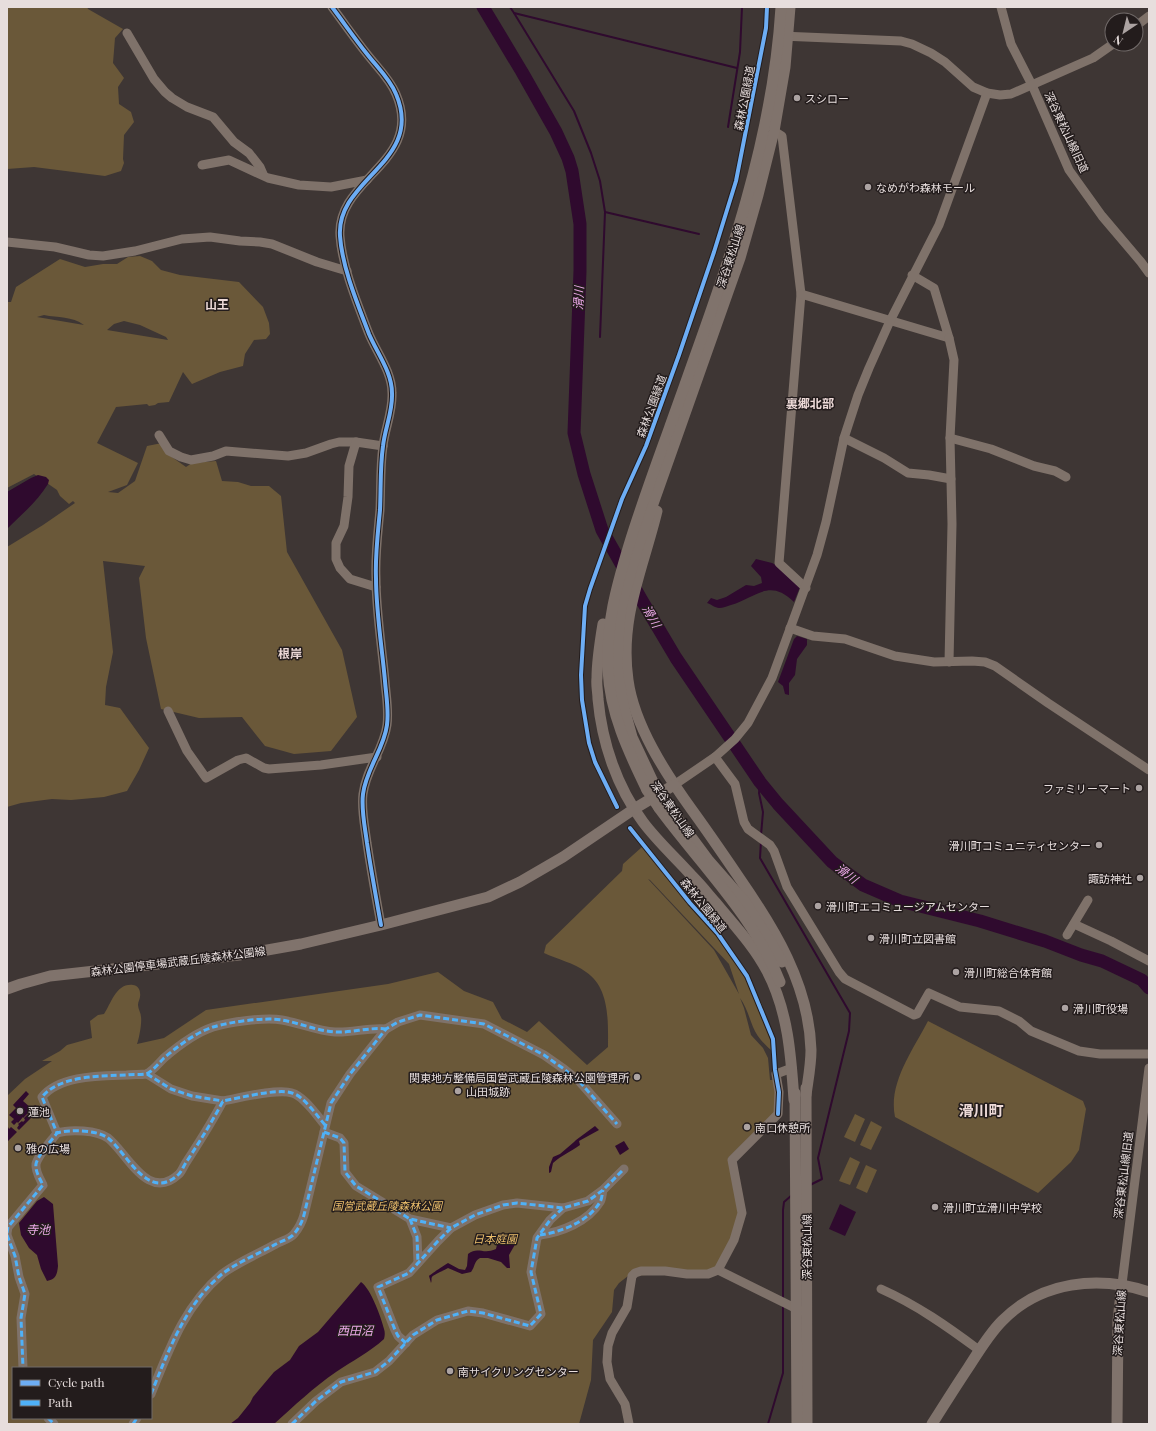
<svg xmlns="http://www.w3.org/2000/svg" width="1156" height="1431" font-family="'Playfair Display','Noto Sans JP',serif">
	<rect width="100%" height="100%" fill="#3e3634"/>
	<g fill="#6a5839" fill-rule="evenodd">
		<path d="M7 7H87L88 9 123 29 115 38 113 63 124 78 118 87 119 104 131 112 134 122 124 135 123 159 124 163 121 171 105 176 34 167 7 169Z"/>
		<path d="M140 256 152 261 161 270 180 275 239 282 263 307 269 323 270 334 266 339 254 340 245 354 243 366 220 372 192 384 183 372 169 402 158 403 155 405 149 406 147 404 116 407 97 443 138 463 127 485 108 492 118 493 135 481 147 446 162 443 169 455 186 467 192 463 216 461 222 481 238 482 251 486H269L281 496 287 552 342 650 357 717 331 751 294 754 265 746 242 717 199 718 161 709 146 638 139 578 145 566 103 561 113 652 106 687 105 705 120 708 149 748 139 770 127 791 104 797 71 800 52 799 21 803 7 807V547L43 525 75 503 73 501 69 504 60 496 57 490 34 474 7 488V302H11L16 287 60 259 85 267 103 264H117L128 257ZM44 315C58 318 72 316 84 325L37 317ZM124 321 140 325 166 337 168 340 107 330 114 324Z"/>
		<path d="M642 847 719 934 739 960 762 1004 773 1052C765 1045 757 1037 753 1027 749 1017 746 1006 740 998L744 1008 751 1035 763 1048 768 1058 770 1080H775L776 1111 728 1158 740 1210 734 1232 716 1267 707 1272 628 1276 619 1283 614 1290 612 1312 593 1340 591 1380 579 1424H7V1096L25 1079 52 1061H42L60 1051 67 1045 92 1038 90 1021 98 1015 104 1014C111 1004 116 983 133 985 137 985 140 989 140 993 141 998 138 1001 138 1005 138 1009 141 1013 141 1017 142 1023 139 1039 137 1044L164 1038 206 1010 388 984 438 972 464 991 493 1002 502 1019 527 1032 539 1021 587 1065 608 1047C608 1022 610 988 586 972 574 963 557 959 544 953L546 945 622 871 623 864ZM648 879 650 880 729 964 739 994 714 950ZM13 1368H151V1418H13Z"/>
		<path d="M928 1021 1083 1101 1086 1109 1079 1150 1071 1162 1038 1193 895 1117C888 1083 913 1050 928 1021Z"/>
		<path d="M855 1114 865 1119 855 1142 844 1137Z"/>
		<path d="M871 1121 882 1127 871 1150 860 1145Z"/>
		<path d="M850 1157 860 1162 850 1185 839 1181Z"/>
		<path d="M866 1165 877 1170 867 1193 856 1188Z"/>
	</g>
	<g fill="#2f0a2e">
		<path d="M38 475 46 477 49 480 48 484C37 502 21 515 7 529V492L31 478Z"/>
		<path d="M756 559 772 563 778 566 800 587 794 602C769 578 757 597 731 605 727 606 723 608 719 608 715 608 711 604 707 603L711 598 717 600 726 597 746 585 754 586 762 583 761 577 751 566Z"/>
		<path d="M797 636 807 639V645L797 659 795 675 789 683V695L785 694 783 686 778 682 794 639Z"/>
		<path d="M26 1091 29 1094 23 1101 31 1108 29 1110 30 1111 23 1118V1117L18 1123 17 1122 14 1125 11 1122 14 1119 9 1115 16 1108 13 1105Z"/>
		<path d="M35 1105 38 1107 37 1112 19 1130 17 1128 19 1125 18 1124 22 1121 23 1122 25 1120 24 1118 31 1111 33 1112 35 1110 32 1108Z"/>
		<path d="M595 1126 599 1130 579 1141 580 1145C570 1152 562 1155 553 1163L551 1172 549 1173V1167L553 1157 560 1154 574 1142 576 1140Z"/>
		<path d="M8 1127 9 1129 11 1127 17 1132 7 1142Z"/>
		<path d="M624 1141 629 1149 620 1155 615 1146Z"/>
		<path d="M44 1197 53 1204 58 1266C57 1275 56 1279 47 1281L41 1269 37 1255 29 1248 21 1235 19 1223 37 1201Z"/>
		<path d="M840 1204 856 1212 845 1236 829 1229Z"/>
		<path d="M505 1235 517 1238V1241L509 1255 510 1268H507L501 1262 488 1258H480C474 1261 475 1267 471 1272L462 1274 448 1268C445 1270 433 1275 432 1277 431 1278 432 1281 431 1283L429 1276C431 1274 446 1264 448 1263L459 1269 465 1270 467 1266 468 1254C478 1246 483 1255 496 1249L498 1240Z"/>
		<path d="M361 1282C371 1289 381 1317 384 1329 385 1332 385 1335 384 1339 370 1352 352 1361 336 1372 314 1387 294 1406 274 1424H230L238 1418 250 1403 253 1397 274 1372 290 1360 299 1346 318 1332Z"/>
	</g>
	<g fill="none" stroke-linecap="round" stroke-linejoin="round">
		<g stroke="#2f0a2e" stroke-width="2">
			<path d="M510 7 514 13 737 68"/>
			<path d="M514 13 574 111 591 153 600 181 605 212 600 337"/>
			<path d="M728 127 740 52 742 7"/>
			<path d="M605 212 699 234"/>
			<path d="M760 782 759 793 763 812 761 835"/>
			<path d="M761 841 760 858 850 1013 849 1031 818 1158 822 1179 810 1185"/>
			<path d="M783 1299V1210L784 1202 792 1195"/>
			<path d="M768 1424 783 1373V1306"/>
		</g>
		<path stroke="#2f0a2e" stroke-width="13" d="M483 7 522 72 556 132 568 158 572 171 580 224V271L574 433 584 474 602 530 641 599 676 658 760 782 778 804 832 862 863 885 900 901 980 921 1045 941 1081 955 1102 961 1142 980 1149 988"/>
		<g stroke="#7f726a" stroke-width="9">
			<path d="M332 7C344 23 355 39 367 54 377 67 390 79 396 94 425 162 336 178 340 236 342 267 358 305 369 334 377 353 392 372 392 393 393 411 385 428 383 446 380 467 381 488 380 510 378 532 375 555 376 578 376 612 382 647 385 681 386 695 389 710 387 725 384 749 366 769 363 794 361 810 365 827 367 843 371 870 376 897 381 925"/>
			<path d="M1001 7 1011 44 1032 85 1069 170 1102 216 1141 262 1149 273"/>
			<path d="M1136 26 1149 16"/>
			<path d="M127 33 154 79 165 92 172 98 187 107 213 117 234 142 249 153 260 167 263 174"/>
			<path d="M781 36 901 41 912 44 931 53 945 62 973 87 987 93 1000 95 1011 94 1093 58 1113 44"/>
			<path d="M774 131 782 136 801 294 779 563 806 588"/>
			<path d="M202 165 229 160 268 178 299 185 331 187 367 180"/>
			<path d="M7 242 55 247 89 255 103 256 135 251 182 239 210 237 240 241 260 242 272 244 317 262 347 271"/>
			<path d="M801 294 949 338 934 288 912 275"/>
			<path d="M159 435 169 451 181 457 191 460 213 456 226 451 288 456 306 453 331 444 339 442H356"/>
			<path d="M844 438 884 458 908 473 929 475 951 479"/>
			<path d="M950 438 991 449 1034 466 1055 471 1066 477"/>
			<path d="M376 587 350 579 340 568 336 559V543L344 526 348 497 349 466 356 442 383 446"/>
			<path d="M790 628 813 636 845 639 895 656 934 662 972 661 985 662 995 666 1048 703 1149 770"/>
			<path d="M949 662 952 524 950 438 954 360 949 338"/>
			<path d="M168 711 187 751 206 778 238 760 246 758 264 768 269 769 321 765 377 757"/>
			<path d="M715 757 735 784 744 822 748 829 770 845 774 851 787 887 839 972 845 979 914 1015 917 1014 929 993 960 1007 999 1011 1019 1021 1031 1031 1079 1051 1100 1054H1149"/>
			<path d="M674 785 715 757 735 739 748 723 772 678 817 555 826 522 844 438 858 395 869 368 890 321 939 225 987 93"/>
			<path d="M1074 924 1111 941 1149 961"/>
			<path d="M1067 935 1088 900"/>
			<path d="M147 1074 171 1089 192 1096 223 1101"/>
			<path d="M325 1125C317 1116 304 1096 292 1093 278 1088 239 1098 223 1101 212 1122 200 1141 187 1161 184 1165 182 1171 179 1174 148 1203 128 1154 108 1138 97 1130 70 1129 57 1133L42 1097C60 1075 101 1076 127 1075 133 1074 140 1075 146 1074 152 1072 159 1063 164 1058 178 1046 195 1033 213 1027 229 1022 265 1017 282 1020 300 1023 317 1031 335 1032 352 1033 369 1027 386 1029"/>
			<path d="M324 1132 340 1138 344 1143 345 1172 356 1186 410 1219 451 1228"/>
			<path d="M410 1219 417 1237 418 1263"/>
			<path d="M7 1233 8 1227 43 1185C40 1179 35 1171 36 1164 38 1155 52 1140 57 1133"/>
			<path d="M7 1235 15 1256 19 1277 25 1294 21 1318 23 1368"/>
			<path d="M540 1235C561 1232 588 1222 600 1202 602 1199 602 1194 603 1190"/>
			<path d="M718 1270 801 1311"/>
			<path d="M1122 1284 1149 1068"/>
			<path d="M881 1289C917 1305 948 1327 979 1350"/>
			<path d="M406 1343 398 1336 395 1330 378 1287 409 1273 438 1241 451 1228 475 1215 503 1205 517 1203 563 1208"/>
			<path d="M151 1394C169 1350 184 1306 222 1274 238 1262 258 1254 276 1244 281 1241 290 1239 294 1234 299 1228 302 1222 304 1215L331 1103 350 1074 386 1029 398 1022 420 1015 484 1024 544 1055 564 1069 579 1081 617 1124"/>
			<path d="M48 1418 54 1424"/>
			<path d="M133 1424 137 1418"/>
			<path d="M292 1424 316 1401 341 1382 375 1372 389 1361 413 1335 437 1320 468 1311 483 1313 530 1326 541 1314 531 1272 537 1238 550 1220 563 1208 588 1201 603 1190 624 1169"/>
			<path d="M629 1424 625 1404 610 1379 607 1362 608 1346 612 1333 627 1307 632 1276 635 1273 641 1271H665L687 1274H708L718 1270 734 1240 742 1213 732 1160 778 1114 779 1092 776 1074 792 1068"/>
		</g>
		<g stroke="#80736c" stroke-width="11">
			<path d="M657 511C643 569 619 618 628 680 634 725 666 774 692 810 708 832 723 854 738 876 774 928 809 984 811 1050 811 1065 808 1080 806 1095"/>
			<path d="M603 624C600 642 597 660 597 678 596 685 598 692 598 699 602 743 617 787 643 822 658 842 676 858 692 876 701 885 708 894 716 903 734 925 754 946 767 971 788 1011 791 1055 794 1100"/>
			<path d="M654 784 632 737 624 708 619 682 617 664 619 625 622 603 637 550 653 504 740 258 758 195 774 131 785 67 790 7"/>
			<path d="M647 790C628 751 610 713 608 670 606 624 616 588 629 545 641 506 655 468 669 429 718 291 772 155 781 7"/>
			<path d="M666 803 709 861 745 902 773 946 782 962"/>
			<path d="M659 808C700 864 754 916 780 982"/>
			<path d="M7 989 21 984 50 976 239 955 301 944 381 925 488 897 520 882 563 857 634 809 674 785"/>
			<path d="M806 1088 807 1424"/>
			<path d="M795 1093 797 1424"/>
			<path d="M932 1424C944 1405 956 1386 968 1368 979 1351 989 1334 1002 1321 1041 1281 1099 1275 1149 1292"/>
			<path d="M1117 1424 1118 1321 1122 1284"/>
		</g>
		<g stroke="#80736c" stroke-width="11">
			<path d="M654 784 666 803"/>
			<path d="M647 790 659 808"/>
		</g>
		<g stroke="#4fb1f8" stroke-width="3" stroke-dasharray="6 3" stroke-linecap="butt">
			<path d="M147 1074 171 1089 192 1096 223 1101"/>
			<path d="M325 1125C317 1116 304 1096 292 1093 278 1088 239 1098 223 1101 212 1122 200 1141 187 1161 184 1165 182 1171 179 1174 148 1203 128 1154 108 1138 97 1130 70 1129 57 1133L42 1097C60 1075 101 1076 127 1075 133 1074 140 1075 146 1074 152 1072 159 1063 164 1058 178 1046 195 1033 213 1027 229 1022 265 1017 282 1020 300 1023 317 1031 335 1032 352 1033 369 1027 386 1029"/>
			<path d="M324 1132 340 1138 344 1143 345 1172 356 1186 410 1219 451 1228"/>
			<path d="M410 1219 417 1237 418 1263"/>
			<path d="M7 1233 8 1227 43 1185C40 1179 35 1171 36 1164 38 1155 52 1140 57 1133"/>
			<path d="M7 1235 15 1256 19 1277 25 1294 21 1318 23 1368"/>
			<path d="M540 1235C561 1232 588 1222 600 1202 602 1199 602 1194 603 1190"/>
			<path d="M406 1343 398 1336 395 1330 378 1287 409 1273 438 1241 451 1228 475 1215 503 1205 517 1203 563 1208"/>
			<path d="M151 1394C169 1350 184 1306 222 1274 238 1262 258 1254 276 1244 281 1241 290 1239 294 1234 299 1228 302 1222 304 1215L331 1103 350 1074 386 1029 398 1022 420 1015 484 1024 544 1055 564 1069 579 1081 617 1124"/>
			<path d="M48 1418 54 1424"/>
			<path d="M133 1424 137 1418"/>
			<path d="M292 1424 316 1401 341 1382 375 1372 389 1361 413 1335 437 1320 468 1311 483 1313 530 1326 541 1314 531 1272 537 1238 550 1220 563 1208 588 1201 603 1190 624 1169"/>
		</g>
		<g stroke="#231c1c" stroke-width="6">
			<g id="cycleway">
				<path d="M332 7C344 23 355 39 367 54 377 67 390 79 396 94 425 162 336 178 340 236 342 267 358 305 369 334 377 353 392 372 392 393 393 411 385 428 383 446 380 467 381 488 380 510 378 532 375 555 376 578 376 612 382 647 385 681 386 695 389 710 387 725 384 749 366 769 363 794 361 810 365 827 367 843 371 870 376 897 381 925"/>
				<path d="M617 807 595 762 589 743 582 700 581 675 585 606 590 589 622 499 646 446 679 355 714 252 736 181 766 28 767 7"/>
				<path d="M630 828 690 903 718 934 747 976 773 1039 775 1070 779 1092 778 1114"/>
			</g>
		</g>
		<use href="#cycleway" stroke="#6dadf4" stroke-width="4"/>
	</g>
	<g fill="#aca3a2" stroke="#231c1c" stroke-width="1.5">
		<circle cx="797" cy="98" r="4"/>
		<circle cx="868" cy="187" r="4"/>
		<circle cx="1139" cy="788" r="4"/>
		<circle cx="1099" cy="845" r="4"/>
		<circle cx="1140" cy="878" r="4"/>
		<circle cx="818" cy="906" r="4"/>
		<circle cx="871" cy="938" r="4"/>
		<circle cx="956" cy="972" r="4"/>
		<circle cx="1065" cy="1008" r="4"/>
		<circle cx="637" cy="1077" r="4"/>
		<circle cx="458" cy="1091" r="4"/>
		<circle cx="20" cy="1111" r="4"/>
		<circle cx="747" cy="1127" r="4"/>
		<circle cx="18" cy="1148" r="4"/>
		<circle cx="935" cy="1207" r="4"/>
		<circle cx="450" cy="1371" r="4"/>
	</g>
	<g text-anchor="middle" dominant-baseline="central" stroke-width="3" stroke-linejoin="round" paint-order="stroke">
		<g font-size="11" fill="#e7dedd" stroke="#231c1c">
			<text transform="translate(744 98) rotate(-79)">森林公園緑道</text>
			<text transform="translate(1067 132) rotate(65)">深谷東松山線旧道</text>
			<text transform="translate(730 256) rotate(-72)">深谷東松山線</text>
			<text transform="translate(651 406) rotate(-70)">森林公園緑道</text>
			<text transform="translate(673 809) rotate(55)">深谷東松山線</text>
			<text transform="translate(704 905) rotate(51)">森林公園緑道</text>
			<text transform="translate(178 961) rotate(-7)">森林公園停車場武蔵丘陵森林公園線</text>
			<text transform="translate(1123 1175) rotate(-83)">深谷東松山線旧道</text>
			<text transform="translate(806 1247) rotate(-90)">深谷東松山線</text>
			<text transform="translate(1119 1323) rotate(-86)">深谷東松山線</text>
		</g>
		<g font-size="11" fill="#e7dedd" stroke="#231c1c" text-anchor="start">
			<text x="805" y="98">スシロー</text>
			<text x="876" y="187">なめがわ森林モール</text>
			<text x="1131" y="788" text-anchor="end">ファミリーマート</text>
			<text x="1091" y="845" text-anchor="end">滑川町コミュニティセンター</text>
			<text x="1132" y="878" text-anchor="end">諏訪神社</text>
			<text x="826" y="906">滑川町エコミュージアムセンター</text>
			<text x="879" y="938">滑川町立図書館</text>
			<text x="964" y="972">滑川町総合体育館</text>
			<text x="1073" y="1008">滑川町役場</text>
			<text x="629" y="1077" text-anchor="end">関東地方整備局国営武蔵丘陵森林公園管理所</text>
			<text x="466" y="1091">山田城跡</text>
			<text x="28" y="1111">蓮池</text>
			<text x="755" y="1127">南口休憩所</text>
			<text x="26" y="1148">雅の広場</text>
			<text x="943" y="1207">滑川町立滑川中学校</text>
			<text x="458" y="1371">南サイクリングセンター</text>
		</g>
		<g font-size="11" font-style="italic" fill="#edbf6c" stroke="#231c1c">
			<text x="387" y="1205">国営武蔵丘陵森林公園</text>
			<text x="495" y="1238">日本庭園</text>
		</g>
		<g font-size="12" font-style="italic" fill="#eca8e8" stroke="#231c1c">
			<text transform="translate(578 298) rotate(-88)">滑川</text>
			<text transform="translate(652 616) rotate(60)">滑川</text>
			<text transform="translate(847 873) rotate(37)">滑川</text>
			<text x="38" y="1229">寺池</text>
			<text x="355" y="1330">西田沼</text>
		</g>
		<g font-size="12" font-weight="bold" fill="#eddad8" stroke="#231c1c">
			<text x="217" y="304">山王</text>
			<text x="810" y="403">裏郷北部</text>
			<text x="290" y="653">根岸</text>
		</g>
		<g font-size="15" font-weight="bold" fill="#eddad8" stroke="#231c1c">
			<text x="981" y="1110">滑川町</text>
		</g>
	</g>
	<rect width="1156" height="1431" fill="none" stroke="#e7dedd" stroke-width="16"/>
	<rect x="12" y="1367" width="140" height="52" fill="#231c1c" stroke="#716a69"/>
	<rect x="20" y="1380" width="20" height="6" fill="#6dadf4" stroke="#716a69"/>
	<text x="48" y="1387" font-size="12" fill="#e7dedd">Cycle path</text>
	<rect x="20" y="1400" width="20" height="6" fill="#4fb1f8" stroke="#716a69"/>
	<text x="48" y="1407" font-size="12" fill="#e7dedd">Path</text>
	<g transform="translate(1124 32) rotate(215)"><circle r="19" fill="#231c1c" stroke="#716a69"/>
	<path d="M0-3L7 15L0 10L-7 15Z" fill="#aca3a2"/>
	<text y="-6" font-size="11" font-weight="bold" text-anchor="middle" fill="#e7dedd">N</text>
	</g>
</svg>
